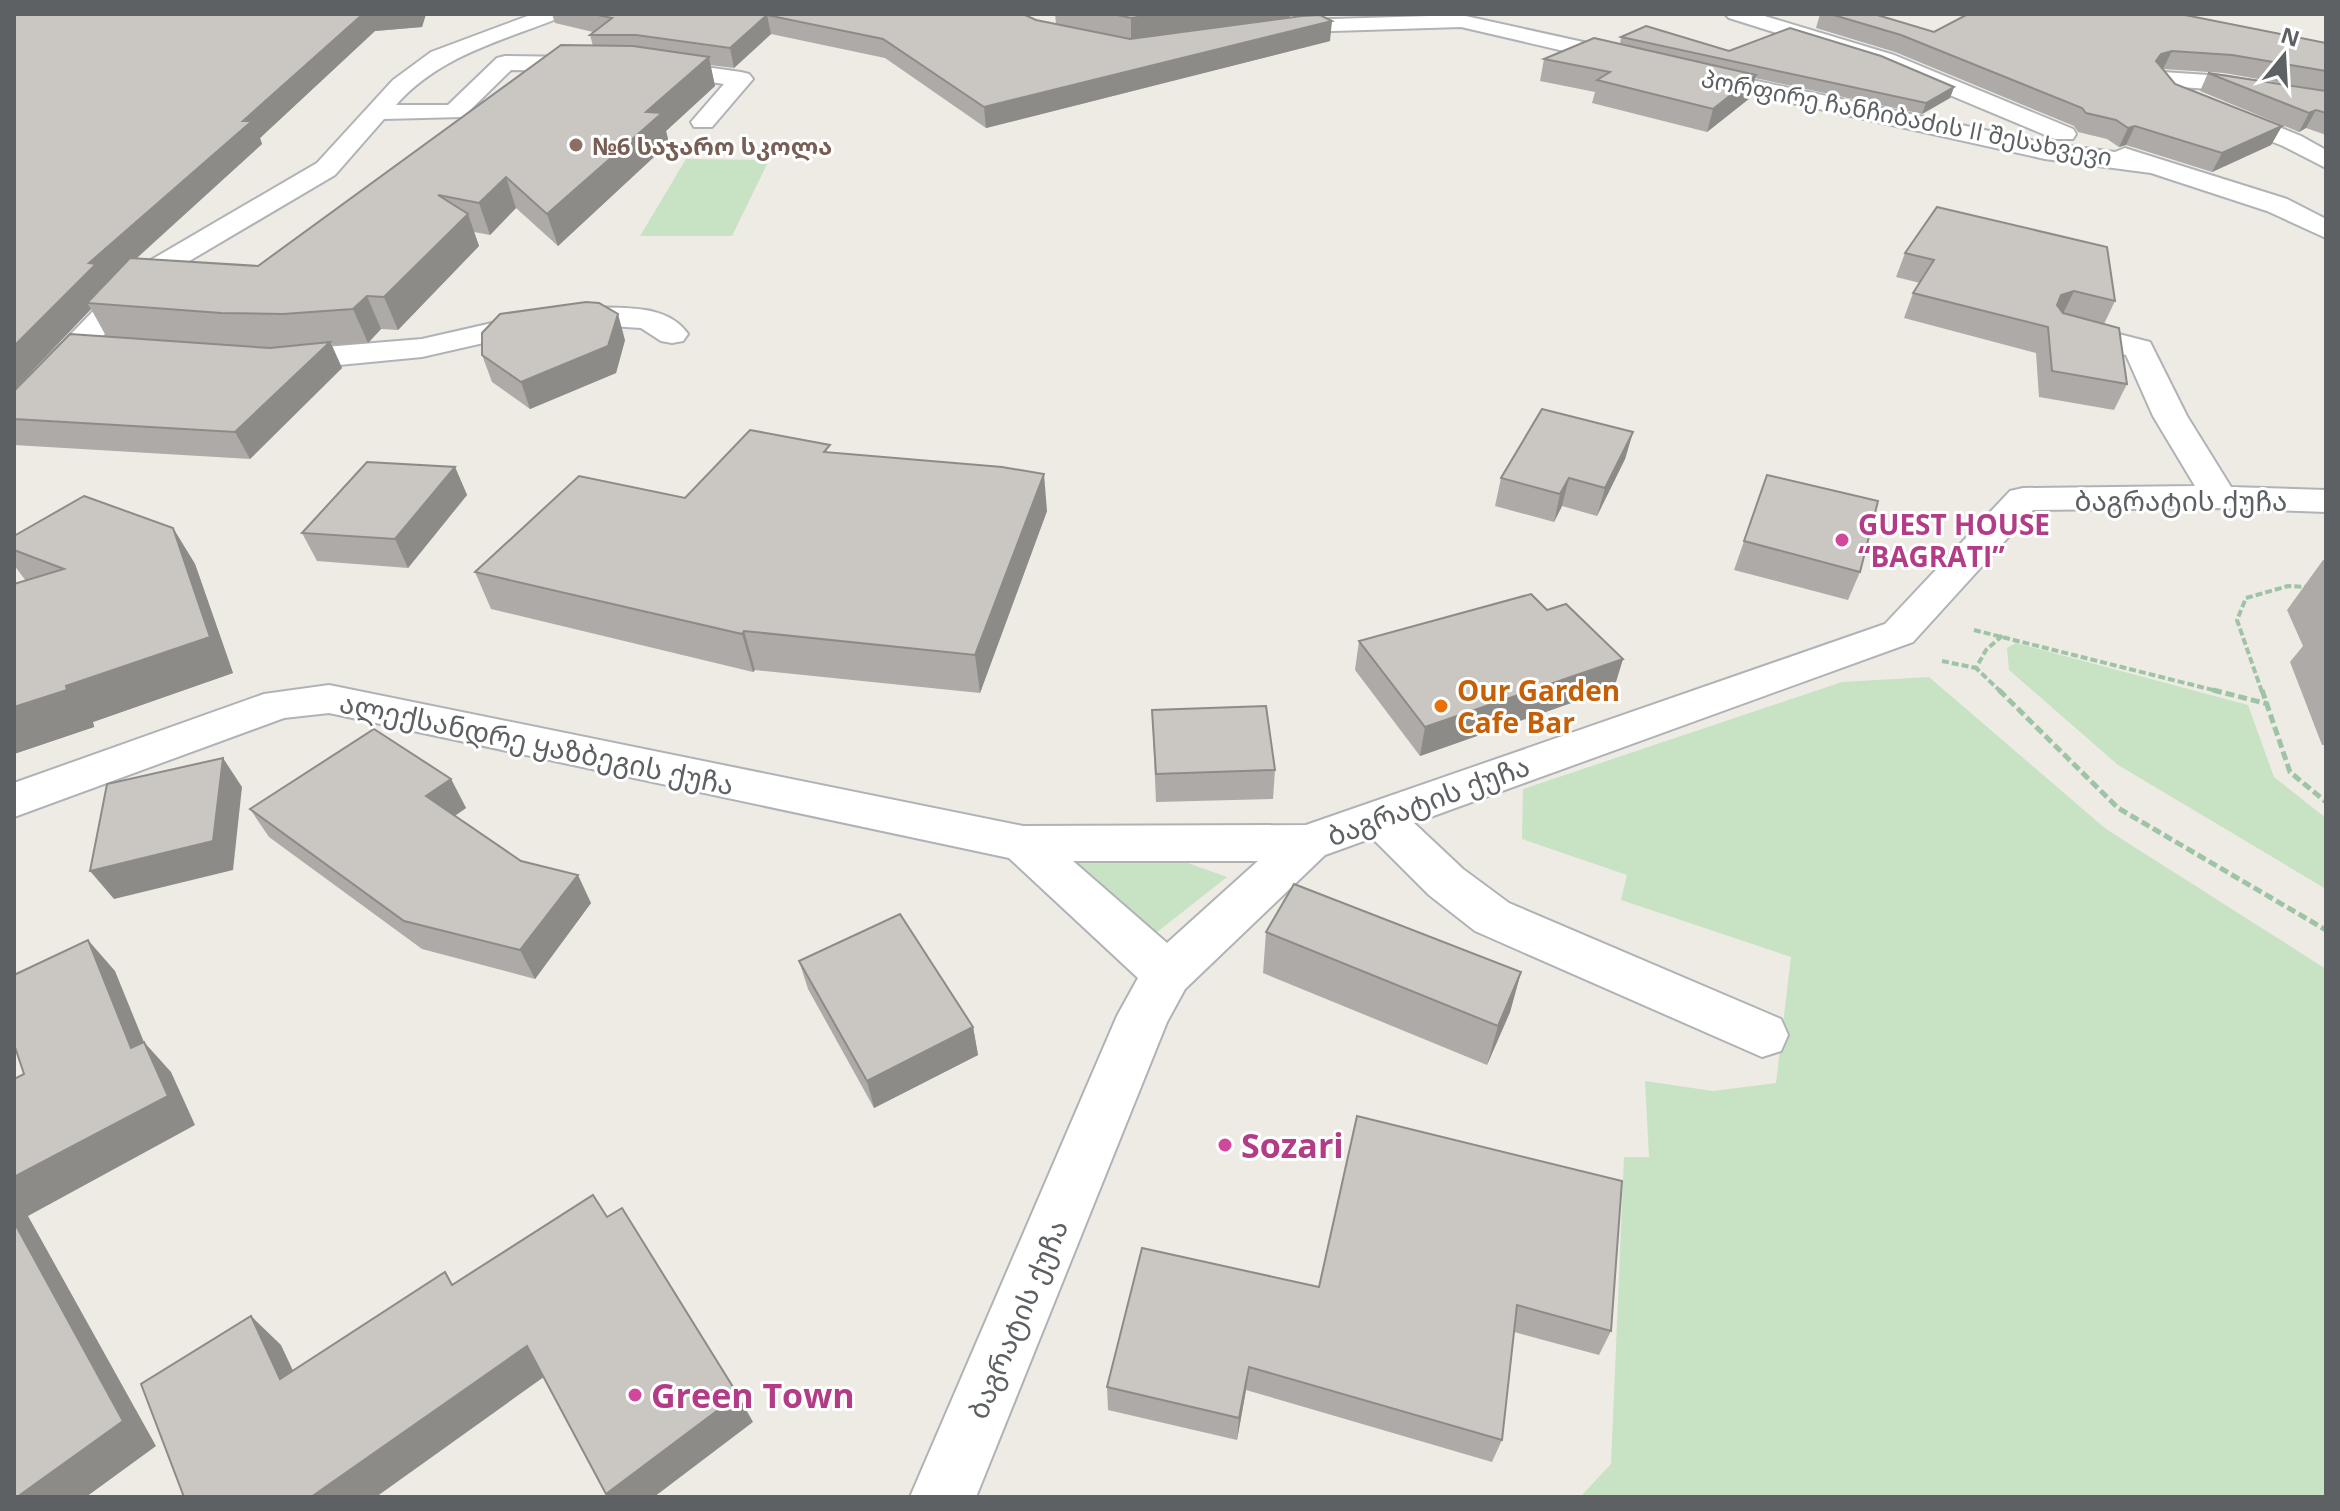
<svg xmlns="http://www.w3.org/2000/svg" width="2340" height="1511" font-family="'Open Sans','Noto Sans Georgian',sans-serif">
	<rect width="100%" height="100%" fill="#eeebe5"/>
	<g fill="#c7e3c4">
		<path d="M686 159 769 160 732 236H640Z"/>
		<path d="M2016 643 2248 705 2274 777 2326 818V889L2118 765 2009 670 2007 648Z"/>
		<path d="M1929 677 2106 829 2326 969V1497H1580L1611 1464 1624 1157H1649L1645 1081 1713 1091 1776 1083 1791 957 1621 900 1627 875 1522 839 1523 789 1842 682Z"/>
		<path d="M1152 859 1185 862 1227 877 1147 940 1069 861Z"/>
	</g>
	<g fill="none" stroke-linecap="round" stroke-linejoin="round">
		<g stroke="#b0b3b6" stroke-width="4">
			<g id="minor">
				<path d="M533 14H563L559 18C501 41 439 56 396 105H448L497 58 505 56 640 58 741 72 749 74 753 79 712 127H694L691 122 724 84 640 72 511 70 463 117 384 119 335 175 152 283 26 419 14 422V393L132 271 317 163 393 80 431 52Z"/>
				<path d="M1725 14H1758L1894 55 2073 129 2076 134 2073 139H2055L1878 65 1729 18Z"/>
				<path d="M1461 15 1633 53 1641 55 1644 60 1641 65 1633 67 1461 27 1301 32 1270 37 1259 30 1262 25 1301 20Z"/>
				<path d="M1696 68 2045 143 2115 152 2125 148 2134 151 2287 199 2326 219V238L2267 211 2151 173 2045 159 1688 80 1684 75 1688 70Z"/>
				<path d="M2163 72 2223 76 2326 94V108L2223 90 2181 87 2301 136 2326 150V168L2283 146 2167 100 2151 79 2155 74Z"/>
				<path d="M594 307C626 309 667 304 688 334L683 341 672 343 661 341 641 328 594 325 527 333 422 357 277 371 266 368 261 361 266 354 277 351 422 339 527 315Z"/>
				<path d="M2064 320 2150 342 2187 416 2231 487 2326 490V512L2219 508 2033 510 1913 642 1414 823 1463 869 1509 903 1781 1019 1788 1035 1781 1051 1762 1057 1475 931 1429 895 1372 838 1325 855 1185 989 1167 1022 976 1497H910L1117 1016 1138 978 1009 858 329 713 284 718 14 817V783L264 694 329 685 1023 826 1306 825 1885 624 2010 491 2023 488 2195 486 2153 416 2126 355 2053 336 2049 329 2053 322ZM1073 861H1258L1167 943Z"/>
			</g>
		</g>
		<g stroke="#9ec4a5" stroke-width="4" stroke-dasharray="7 3" stroke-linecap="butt">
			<path d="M1974 630 2221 692"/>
			<path d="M1942 661 1976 668"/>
			<path d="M2001 692 1976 668 1986 650 2003 635"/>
			<path d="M2262 692 2237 620 2246 598 2288 586 2308 587"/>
		</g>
		<g stroke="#9ec4a5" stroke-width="5" stroke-dasharray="9 4" stroke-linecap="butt">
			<path d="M1999 690 2118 808 2326 930"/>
			<path d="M2213 690 2268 704"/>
			<path d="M2262 690 2290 772 2326 802"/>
		</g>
		<use href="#minor" fill="#fff" fill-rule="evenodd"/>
	</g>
	<g fill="#aeaaa7">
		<path d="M14 14H426L422 27 375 31 260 138 262 144 136 259 258 266 593 46 590 35 593 32 555 23 552 14H1023L1036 20 1056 24 1055 14H1290V17L1330 41 986 128 885 58 771 34 734 68 710 65 715 86 666 131 669 143 558 246 516 208 490 235 474 232 479 246 398 330 381 329 368 343 332 345 342 368 250 459 14 445V391L106 336 91 309 14 390Z"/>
		<path d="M1820 14H1874L1934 32 2326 43V91L2224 73 2163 69 2175 84 2282 126 2271 145 2212 172 2126 145 2119 147 2107 139 2078 132 2074 126 1895 52 1816 28Z"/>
		<path d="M1621 37 1729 51 1954 87 1950 98 1922 114 1755 78 1750 98 1707 132 1592 103 1595 92 1540 81 1544 59 1620 44Z"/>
		<path d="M2208 73 2326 91V135L2306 128 2299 132 2200 91Z"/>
		<path d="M1937 207 2115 301 2104 324 2127 384 2114 410 2039 397 2036 353 1904 318 1913 293 1920 283 1896 277 1905 253Z"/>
		<path d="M625 340 616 373 530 409 492 382 482 355Z"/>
		<path d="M1633 432 1625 459 1597 516 1562 506 1554 522 1495 506 1501 478Z"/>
		<path d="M831 452 1047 511 980 693 755 670 753 672 491 609 475 572 685 498Z"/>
		<path d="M455 467 467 495 408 568 317 561 302 533Z"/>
		<path d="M1767 475 1860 572 1848 600 1734 570Z"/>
		<path d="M173 528 195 564 233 673 93 722 94 727 14 754V584L26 581 14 565V536Z"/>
		<path d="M2323 560 2326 561V745H2322L2290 662 2303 646 2287 610Z"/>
		<path d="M1547 610 1623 659 1614 688 1420 756 1355 670 1359 641Z"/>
		<path d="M1152 710 1275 770 1273 799 1156 802Z"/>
		<path d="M451 779 466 808 455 816 521 861 591 903 535 979 422 949 269 837 250 809Z"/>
		<path d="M1266 932 1521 972 1510 1012 1487 1065 1263 973Z"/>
		<path d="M799 961 973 1027 978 1055 874 1108 808 989Z"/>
		<path d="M1357 1116 1611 1331 1599 1355 1514 1332 1502 1440 1492 1462 1246 1390 1237 1440 1108 1410 1107 1387 1319 1287Z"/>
	</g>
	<g fill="#8d8b88">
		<path d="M363 14H426L422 27 375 31 260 138 262 144 87 303 91 309 14 390V346L89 263 243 121Z"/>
		<path d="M1159 14H1290V18L1131 39V18Z"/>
		<path d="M767 15 771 34 734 68 730 48Z"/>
		<path d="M1332 21 1330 41 986 128 984 107Z"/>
		<path d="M2172 51 2163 69 2156 61 2161 54Z"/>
		<path d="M709 57 715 86 666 131 669 143 558 246 547 214 646 112Z"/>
		<path d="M1756 75 1750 98 1707 132 1713 109Z"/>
		<path d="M1954 87 1950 98 1922 114 1926 103Z"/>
		<path d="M2316 110 2306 128 2299 132 2309 113Z"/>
		<path d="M2135 126 2126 145 2119 147 2128 128Z"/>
		<path d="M2282 126 2271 145 2212 172 2222 153Z"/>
		<path d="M506 177 516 208 490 235 479 203Z"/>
		<path d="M468 214 479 246 398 330 384 297Z"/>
		<path d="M2074 291 2062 316 2049 320 2061 295Z"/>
		<path d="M367 296 381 329 368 343 353 309Z"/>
		<path d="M618 314 625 340 616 373 530 409 521 382Z"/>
		<path d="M330 342 342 368 250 459 235 432Z"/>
		<path d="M1633 432 1625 459 1597 516 1605 488Z"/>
		<path d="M455 467 467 495 408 568 395 539Z"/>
		<path d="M1044 474 1047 511 980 693 975 655Z"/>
		<path d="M1569 478 1562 506 1554 522 1560 494Z"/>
		<path d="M173 528 195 564 233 673 93 722 94 727 14 754V707L66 686Z"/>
		<path d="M744 631 755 670 753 672 742 634Z"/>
		<path d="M1623 659 1614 688 1420 756 1425 727Z"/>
		<path d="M223 758 242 787 233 870 114 899 90 871Z"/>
		<path d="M451 779 466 808 441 825 426 796Z"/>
		<path d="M578 875 591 903 535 979 520 950Z"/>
		<path d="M88 940 115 971 159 1079 131 1048Z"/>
		<path d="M1521 972 1510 1012 1487 1065 1498 1026Z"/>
		<path d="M973 1027 978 1055 874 1108 867 1081Z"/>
		<path d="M144 1042 171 1072 195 1125 28 1216 156 1446 86 1497H17L14 1177Z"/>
		<path d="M251 1316 281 1345 310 1407 280 1379Z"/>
		<path d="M527 1346 548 1374 376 1497H311Z"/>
		<path d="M1249 1367 1246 1390 1237 1440 1239 1418Z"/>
		<path d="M738 1395 753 1422 654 1497H608L606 1494Z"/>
	</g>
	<g fill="#cac6c2" stroke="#8d8b88" stroke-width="2">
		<path d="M14 14H363L243 121H252L89 263 96 264 14 346Z"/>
		<path d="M593 14H1023L1036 20 1130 39 1302 16 1320 15 1332 21 984 107 883 39 767 15 730 48 636 35H590L612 18Z"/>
		<path d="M1113 14H1159L1131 18Z"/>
		<path d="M1830 14H1874L1934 32 1968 14H2180L2326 43V71L2232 55 2172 51 2161 54 2156 61 2175 84 2282 126 2222 153 2135 126 2128 128 2116 120 2086 113 2082 108 1901 35Z"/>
		<path d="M1646 26 1729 51 1790 28 1881 56 1954 87 1926 103 1621 37Z"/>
		<path d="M1594 38 1756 75 1713 109 1597 80 1610 72 1544 59Z"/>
		<path d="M561 45 633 46 709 57 646 112 662 113 547 214 506 177 479 203 438 195 468 214 384 297 367 296 353 309 283 314 221 313 87 303 130 258 258 266Z"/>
		<path d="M2208 73 2326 91V113L2316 110 2309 113Z"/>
		<path d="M1937 207 2107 247 2115 301 2074 291 2061 295 2057 305 2063 313 2119 328 2127 384 2052 371 2048 327 1913 293 1934 260 1905 253Z"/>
		<path d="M586 302 599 303 618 314 608 346 521 382 482 355V333L500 314Z"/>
		<path d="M70 334 270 348 330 342 235 432 14 419V391Z"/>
		<path d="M1542 409 1633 432 1605 488 1569 478 1560 494 1501 478Z"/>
		<path d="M750 430 830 445 824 452 1002 467 1044 474 975 655 744 631 742 634 475 572 579 476 685 498Z"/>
		<path d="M367 462 455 467 395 539 302 533Z"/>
		<path d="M1767 475 1878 501 1860 572 1744 541Z"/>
		<path d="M84 496 173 528 210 637 66 686 67 690 14 707V584L64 569 14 550V536Z"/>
		<path d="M1531 594 1547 610 1566 604 1623 659 1425 727 1359 641Z"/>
		<path d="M1266 706 1275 770 1156 774 1152 710Z"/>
		<path d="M374 729 451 779 426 796 521 861 578 875 520 950 404 921 250 809Z"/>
		<path d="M223 758 213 841 90 871 107 784Z"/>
		<path d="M1294 884 1521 972 1498 1026 1266 932Z"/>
		<path d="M900 914 973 1027 867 1081 799 961Z"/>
		<path d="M88 940 131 1048 144 1042 168 1096 14 1177V1079L24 1074 14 1044V975Z"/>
		<path d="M1357 1116 1622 1181 1611 1331 1517 1305 1502 1440 1249 1367 1239 1418 1107 1387 1142 1248 1319 1287Z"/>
		<path d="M593 1195 607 1217 622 1208 738 1395 606 1494 527 1346 311 1497H184L141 1384 251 1316 280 1379 445 1272 452 1285Z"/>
		<path d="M14 1222 123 1421 17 1497H14Z"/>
	</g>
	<circle fill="#8d6e63" stroke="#fff" stroke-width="3" cx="576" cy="145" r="8"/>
	<g fill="#d1479c" stroke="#fff" stroke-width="3">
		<circle cx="1842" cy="540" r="8"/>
		<circle cx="1225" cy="1145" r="8"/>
		<circle cx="635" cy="1395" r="8"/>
	</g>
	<circle fill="#e8710a" stroke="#fff" stroke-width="3" cx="1441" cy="706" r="8"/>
	<g text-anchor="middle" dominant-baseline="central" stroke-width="6" stroke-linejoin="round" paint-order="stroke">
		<g font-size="24" fill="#5d6164" stroke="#fff">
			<text transform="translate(1907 117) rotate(11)">პორფირე ჩანჩიბაძის II შესახვევი</text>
		</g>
		<g font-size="24" font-weight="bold" fill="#785e54" stroke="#fff" text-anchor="start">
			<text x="592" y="145">№6 საჯარო სკოლა</text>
		</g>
		<g font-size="28" fill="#5d6164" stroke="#fff">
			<text x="2181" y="500">ბაგრატის ქუჩა</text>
			<text transform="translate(537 743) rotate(12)">ალექსანდრე ყაზბეგის ქუჩა</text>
			<text transform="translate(1428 800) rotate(-20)">ბაგრატის ქუჩა</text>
			<text transform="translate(1017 1319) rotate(-67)">ბაგრატის ქუჩა</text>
		</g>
		<g font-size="28" font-weight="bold" fill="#b23c85" stroke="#fff" text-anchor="start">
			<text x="1858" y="524">GUEST HOUSE<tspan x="1858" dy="32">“BAGRATI”</tspan></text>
		</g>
		<g font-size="28" font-weight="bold" fill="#c56008" stroke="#fff" text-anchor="start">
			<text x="1457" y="690">Our Garden<tspan x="1457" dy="32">Cafe Bar</tspan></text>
		</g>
		<g font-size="34" font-weight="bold" fill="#b23c85" stroke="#fff" text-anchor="start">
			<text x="1241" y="1145">Sozari</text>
			<text x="651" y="1395">Green Town</text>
		</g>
	</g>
	<rect width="2340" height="1511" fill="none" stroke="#5d6164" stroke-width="32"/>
	<g transform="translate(2284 56) rotate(18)" stroke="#ffffff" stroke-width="6" paint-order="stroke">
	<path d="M0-6L14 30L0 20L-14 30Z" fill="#5d6164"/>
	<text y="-12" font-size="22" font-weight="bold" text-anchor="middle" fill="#5d6164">N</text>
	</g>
</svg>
